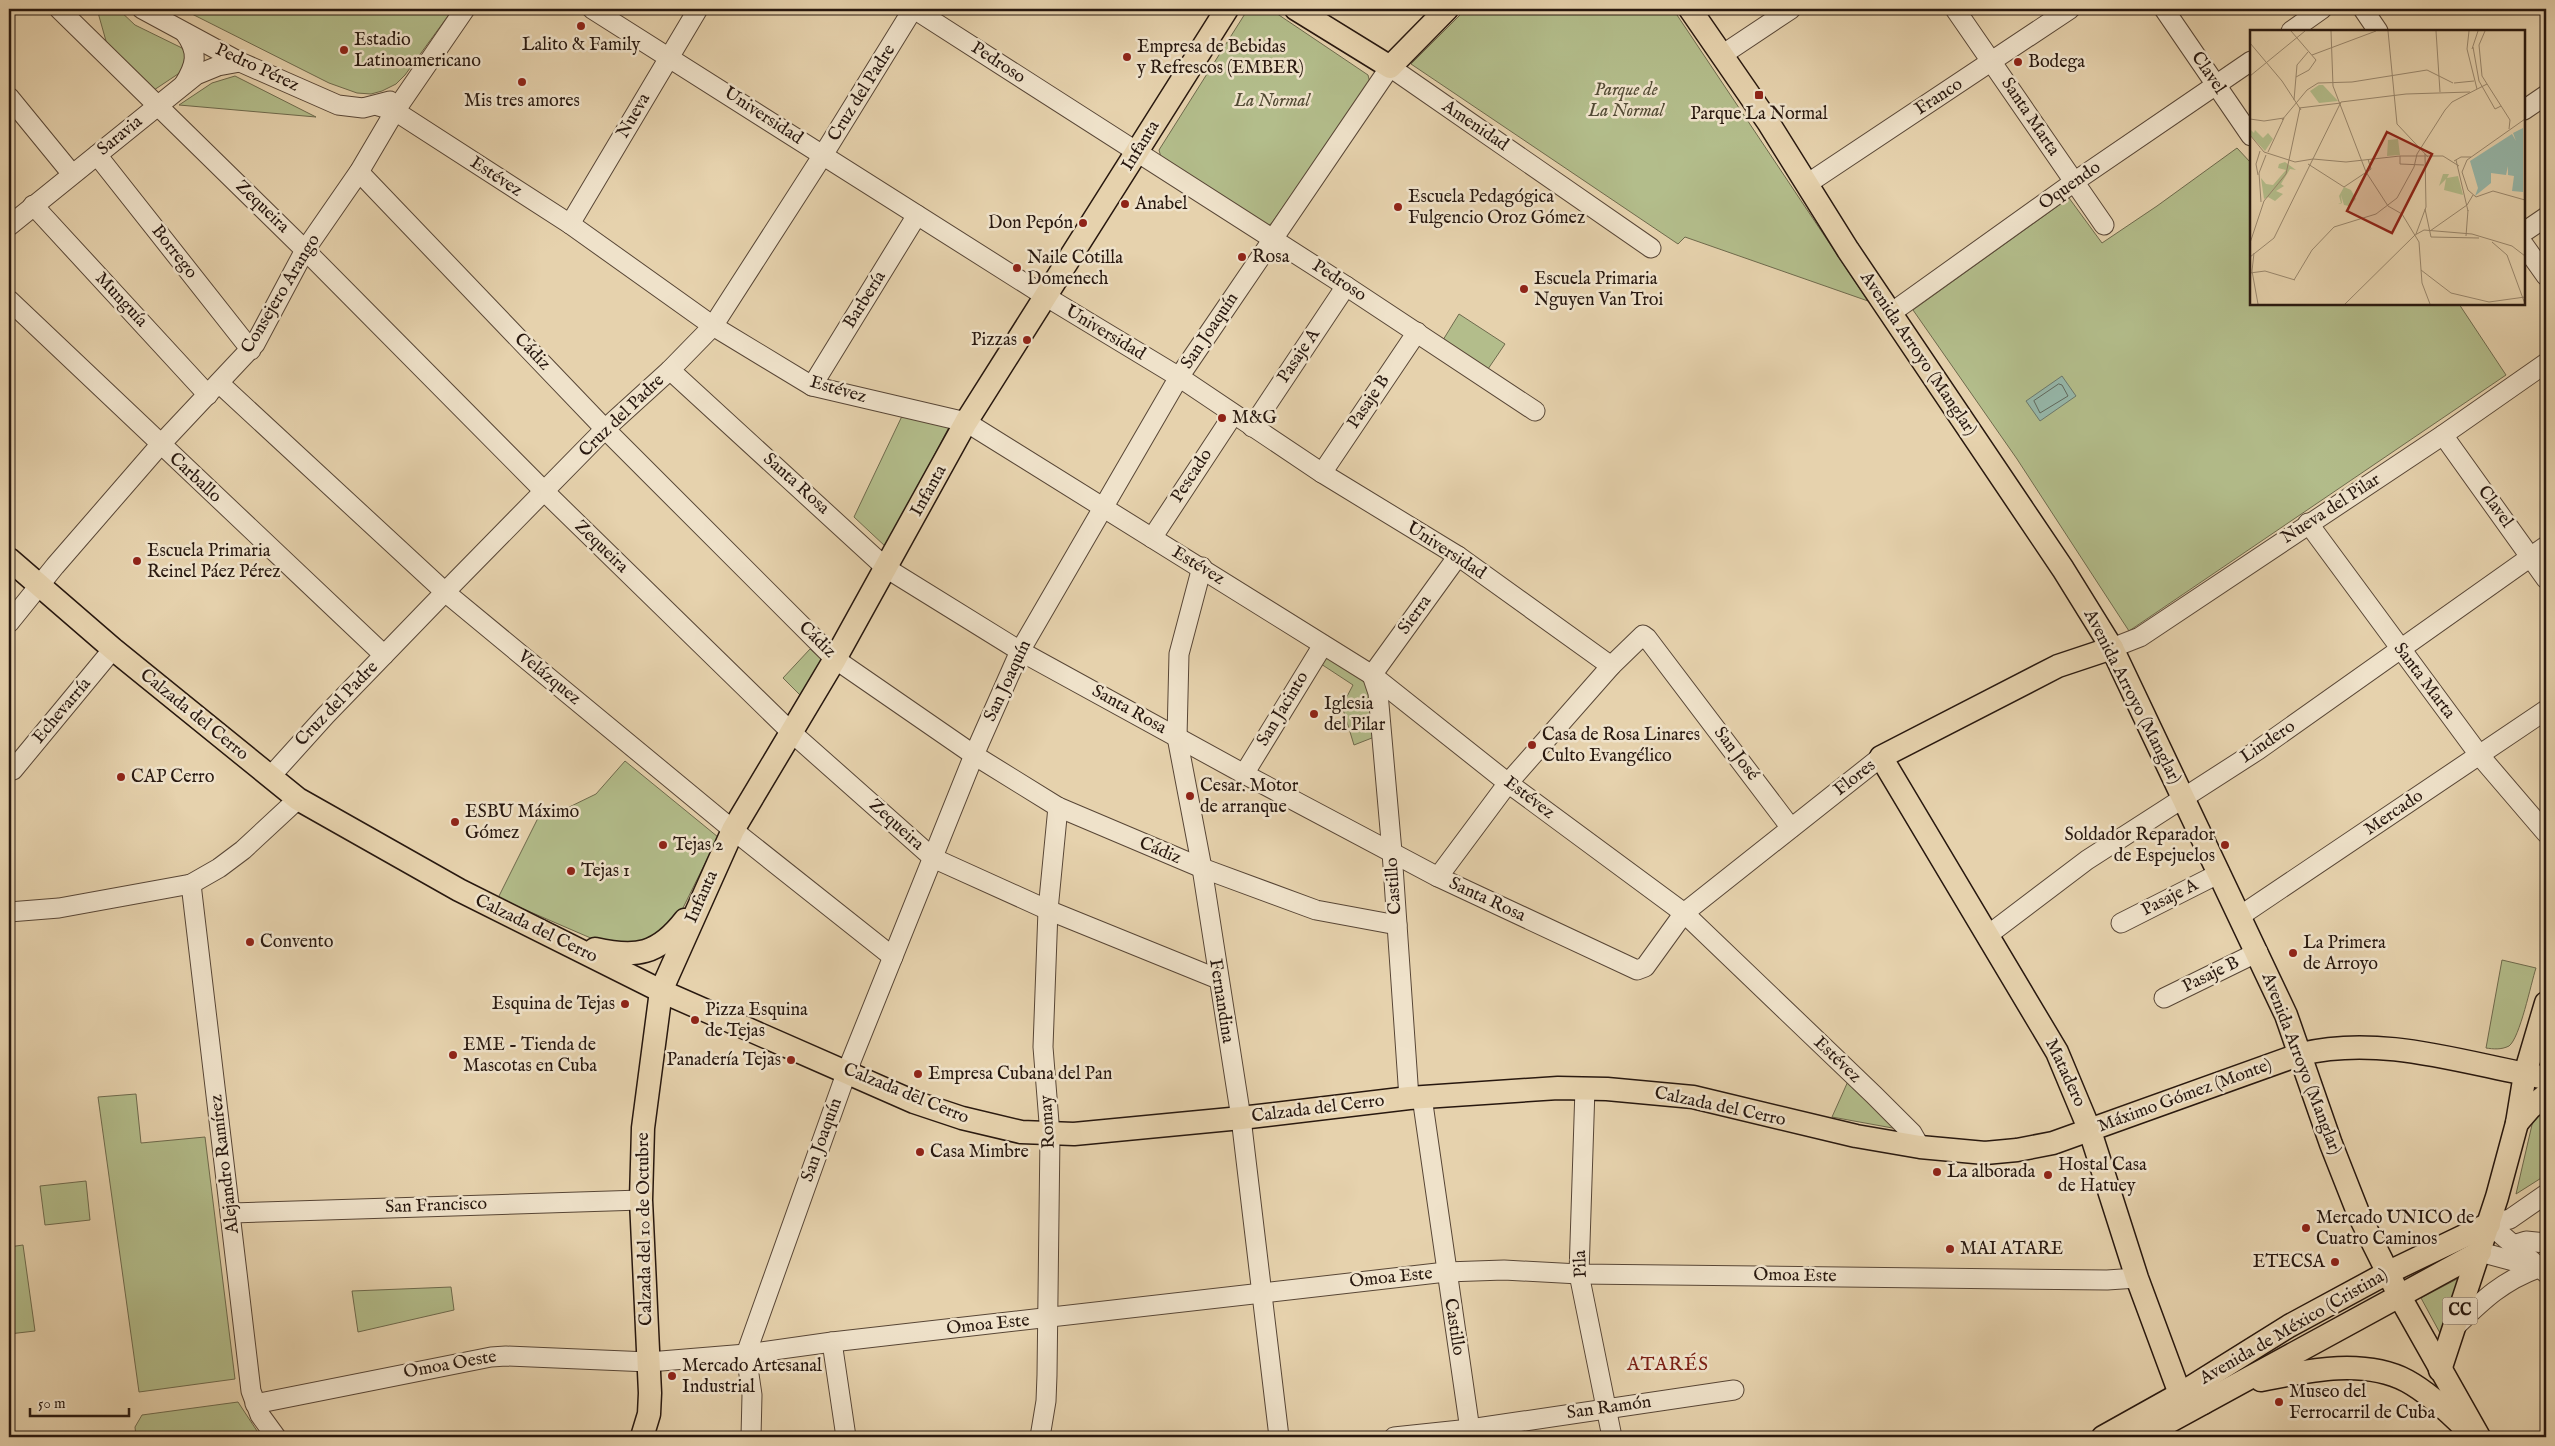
<svg xmlns="http://www.w3.org/2000/svg" width="2555" height="1446" font-family="'IM FELL English',serif">
	<rect width="100%" height="100%" fill="#e6d2ad"/>
	<filter id="stains"><feTurbulence type="fractalNoise" baseFrequency=".004" numOctaves="4"/><feColorMatrix values="0 0 0 0 .2 0 0 0 0 .09 0 0 0 0 .02 0 0 0 .5 -.17"/></filter>
	<radialGradient id="worn" r=".72"><stop offset=".6" stop-color="#630" stop-opacity="0"/><stop offset="1" stop-color="#630" stop-opacity=".3"/></radialGradient>
	<g fill="#b3bd8b" stroke="#6e6a4d">
		<path d="M97 9H118L135 25 182 48 187 56 184 70 154 90 106 41Z"/>
		<path d="M182 9H453L405 75 396 84 382 91 371 94 357 93 329 83Z"/>
		<path d="M1248 9H1270L1368 75 1370 83 1271 224 1266 226 1162 161 1159 150Z"/>
		<path d="M1466 9H1673L1868 301 1685 237 1678 244 1411 64Z"/>
		<path d="M235 76 316 117 179 105 212 83Z"/>
		<path d="M2237 148 2251 163V304H2459L2506 375 2129 631 2017 459 1913 310 2069 198 2102 243 2157 206Z"/>
		<path d="M1459 314 1505 344 1488 369 1443 340Z"/>
		<path d="M903 414 949 427 886 547 854 517Z"/>
		<path d="M810 649 823 661 800 695 783 678Z"/>
		<path d="M1324 652 1372 684 1377 736 1354 745 1342 706 1353 685 1318 662Z"/>
		<path d="M625 761 718 837 680 914 667 930 635 944 593 939 498 898 544 806 559 812 596 794Z"/>
		<path d="M2502 960 2536 968C2531 983 2520 1038 2509 1046 2501 1050 2493 1049 2486 1048Z"/>
		<path d="M1849 1079 1898 1129 1832 1117Z"/>
		<path d="M136 1094 141 1143 205 1137 235 1379 139 1392 98 1097Z"/>
		<path d="M2546 1106V1175L2516 1194 2534 1116Z"/>
		<path d="M86 1181 90 1220 45 1225 40 1186Z"/>
		<path d="M23 1245 35 1331 9 1334V1247Z"/>
		<path d="M2459 1278 2440 1333 2421 1298Z"/>
		<path d="M451 1287 454 1310 358 1332 352 1291Z"/>
		<path d="M238 1402 261 1437H136L135 1427 142 1415Z"/>
	</g>
	<path fill="#96b8ab" stroke="#6a786d" d="M2062 376 2076 396 2040 421 2026 401Z"/>
	<g fill="none" stroke-linecap="round" stroke-linejoin="round">
		<path stroke="#5f685d" stroke-width="1" d="M2059 384 2062 385 2068 396 2040 413 2034 401Z"/>
		<g stroke="#584636" stroke-width="21">
			<g id="minor">
				<path d="M59 9 305 250 545 492 791 732 933 858 1048 910 1218 979"/>
				<path d="M142 9 240 62 338 105 363 108 390 101"/>
				<path d="M592 9 1045 296 1179 377 1322 473 1458 556 1611 666"/>
				<path d="M914 9 1346 286 1535 411"/>
				<path d="M1955 9 2104 225"/>
				<path d="M2164 9 2251 136"/>
				<path d="M2363 9 2378 31"/>
				<path d="M2291 31 2322 9"/>
				<path d="M1722 55 1791 9"/>
				<path d="M184 84C196 65 199 52 185 33"/>
				<path d="M9 97 72 174"/>
				<path d="M378 106 395 111 570 224 713 326 812 386 966 422 1372 675 1508 783 1684 913 1874 1095 1912 1133 1920 1147"/>
				<path d="M2524 110 2546 95"/>
				<path d="M97 155 251 350"/>
				<path d="M359 172 605 429 835 659 974 755 1058 807 1202 868 1316 910 1397 925"/>
				<path d="M1807 184 2070 9"/>
				<path d="M33 205 208 395"/>
				<path d="M570 224 698 9"/>
				<path d="M9 226 196 75 218 66 240 62"/>
				<path d="M2524 232 2546 217"/>
				<path d="M2524 245 2546 276"/>
				<path d="M9 300 384 655"/>
				<path d="M1891 313 2074 182 2251 61"/>
				<path d="M670 370 886 568 1020 651 1244 774 1438 877 1637 970 1645 967 1684 913 1881 757"/>
				<path d="M219 383 445 592 733 830 893 957"/>
				<path d="M812 386 917 215"/>
				<path d="M1252 427 1346 286"/>
				<path d="M2443 435 2546 579"/>
				<path d="M1322 473 1417 332"/>
				<path d="M2308 523 2480 756 2546 833"/>
				<path d="M1152 538 1233 415"/>
				<path d="M1202 567 1179 654 1177 737 1202 868 1241 1118 1279 1437"/>
				<path d="M9 623 55 566 160 445 255 344 305 250 359 172 395 111 465 9"/>
				<path d="M2112 648 2140 637 2443 435 2546 363"/>
				<path d="M9 770H13L113 649"/>
				<path d="M1244 774 1323 645"/>
				<path d="M270 777 326 715 445 592 605 429 670 370 713 326 823 155 913 9"/>
				<path d="M1438 877 1508 783 1611 666 1643 635 1647 638 1791 828"/>
				<path d="M191 884 251 1391 260 1415 276 1437"/>
				<path d="M9 912 59 908 191 884 219 868 243 850 298 799"/>
				<path d="M2240 916 2546 710"/>
				<path d="M2121 923 2220 873"/>
				<path d="M1988 935 2087 860 2258 750 2546 546"/>
				<path d="M2164 998 2258 952"/>
				<path d="M1585 1088 1579 1274 1612 1437"/>
				<path d="M1422 1097 1471 1437"/>
				<path d="M1409 1098 1392 852 1378 693 1372 675 1458 556"/>
				<path d="M232 1213 641 1200"/>
				<path d="M2489 1224 2546 1273"/>
				<path d="M2489 1224 2510 1219 2546 1194"/>
				<path d="M2513 1245 2526 1241 2546 1243"/>
				<path d="M2480 1252 2532 1266"/>
				<path d="M2455 1327C2482 1301 2502 1281 2538 1268"/>
				<path d="M832 1342 846 1437"/>
				<path d="M255 1404 491 1357 506 1356 649 1362 746 1354 832 1342 1446 1272 1504 1270 1579 1274 2107 1280 2137 1278"/>
				<path d="M751 1437 752 1395 746 1354 847 1071 974 755 1020 651 1179 377 1390 67 1651 248"/>
				<path d="M1040 1437 1046 1401 1047 1375 1050 1135 1043 1047 1048 910 1058 807"/>
				<path d="M1394 1437 1470 1429 1734 1390"/>
			</g>
		</g>
		<g stroke="#28180f" stroke-width="25">
			<g id="major">
				<path d="M1296 9 1390 67 1447 9"/>
				<path d="M1690 9 1768 122 1848 250 2063 569 2112 648 2286 1015 2331 1144 2359 1215 2400 1297 2479 1437"/>
				<path d="M9 559 113 649 298 799 459 890 661 991 914 1102 962 1118 1021 1132 1074 1134 1241 1118 1409 1098 1558 1088 1607 1089 1693 1097 1856 1136 1920 1147 1985 1153 2017 1150 2053 1143 2301 1054C2382 1034 2466 1064 2546 1078"/>
				<path d="M2112 648 2058 666 1881 757 2057 1052 2090 1131 2137 1278 2180 1394 2203 1403"/>
				<path d="M595 949C636 958 658 955 685 920"/>
				<path d="M2517 1123 2530 1108 2546 1095"/>
				<path d="M2440 1370 2497 1197 2517 1123 2525 1074 2546 1003"/>
				<path d="M2261 1380C2306 1371 2363 1358 2407 1381 2429 1393 2449 1412 2466 1429"/>
				<path d="M642 1437 649 1414 650 1393 641 1200 643 1128 661 991 733 830 835 659 966 422 1227 9"/>
				<path d="M2103 1437 2180 1394 2289 1326 2387 1273 2489 1224"/>
				<path d="M2141 1437 2480 1252"/>
			</g>
		</g>
		<use href="#minor" stroke="#efe2ca" stroke-width="19"/>
		<use href="#major" stroke="#e6d2ad" stroke-width="22"/>
		<g stroke="#28180f" stroke-width="4" stroke-dasharray="9 9" stroke-linecap="butt">
			<path d="M2277 1437 2282 1434"/>
			<path d="M2310 1437 2315 1435"/>
		</g>
	</g>
	<g fill="#8f2418" stroke="#efe2ca" stroke-width="2">
		<circle cx="581" cy="26" r="5"/>
		<circle cx="344" cy="50" r="5"/>
		<circle cx="1127" cy="57" r="5"/>
		<circle cx="2018" cy="62" r="5"/>
		<circle cx="522" cy="82" r="5"/>
		<rect x="1754" y="90" width="10" height="10" rx="2.5"/>
		<circle cx="1125" cy="204" r="5"/>
		<circle cx="1398" cy="207" r="5"/>
		<circle cx="1083" cy="223" r="5"/>
		<circle cx="1242" cy="257" r="5"/>
		<circle cx="1017" cy="268" r="5"/>
		<circle cx="1524" cy="289" r="5"/>
		<circle cx="1027" cy="340" r="5"/>
		<circle cx="1222" cy="418" r="5"/>
		<circle cx="137" cy="561" r="5"/>
		<circle cx="1314" cy="714" r="5"/>
		<circle cx="1532" cy="745" r="5"/>
		<circle cx="121" cy="777" r="5"/>
		<circle cx="1190" cy="796" r="5"/>
		<circle cx="455" cy="822" r="5"/>
		<circle cx="663" cy="845" r="5"/>
		<circle cx="2225" cy="845" r="5"/>
		<circle cx="571" cy="871" r="5"/>
		<circle cx="250" cy="942" r="5"/>
		<circle cx="2293" cy="953" r="5"/>
		<circle cx="625" cy="1004" r="5"/>
		<circle cx="695" cy="1020" r="5"/>
		<circle cx="453" cy="1055" r="5"/>
		<circle cx="791" cy="1060" r="5"/>
		<circle cx="918" cy="1074" r="5"/>
		<circle cx="920" cy="1152" r="5"/>
		<circle cx="1937" cy="1172" r="5"/>
		<circle cx="2048" cy="1175" r="5"/>
		<circle cx="2306" cy="1228" r="5"/>
		<circle cx="1950" cy="1249" r="5"/>
		<circle cx="2335" cy="1262" r="5"/>
		<circle cx="672" cy="1376" r="5"/>
		<circle cx="2279" cy="1402" r="5"/>
	</g>
	<g text-anchor="middle" dominant-baseline="central" stroke-width="5" stroke-linejoin="round" paint-order="stroke">
		<rect fill="#efe2ca" stroke="#645547" stroke-width="1" x="2442.5" y="1297.5" width="35" height="27" rx="4"/>
		<g font-size="16" font-weight="bold" fill="#28180f">
			<text x="2460" y="1311">CC</text>
		</g>
		<g font-size="18" fill="#28180f" stroke="#efe2ca" text-anchor="start">
			<text x="354" y="40">Estadio<tspan x="354" dy="21">Latinoamericano</tspan></text>
			<text x="581" y="45" text-anchor="middle">Lalito &amp; Family</text>
			<text x="1137" y="47">Empresa de Bebidas<tspan x="1137" dy="21">y Refrescos (EMBER)</tspan></text>
			<text x="2028" y="62">Bodega</text>
			<text x="522" y="101" text-anchor="middle">Mis tres amores</text>
			<text x="1759" y="114" text-anchor="middle">Parque La Normal</text>
			<text x="1408" y="197">Escuela Pedagógica<tspan x="1408" dy="21">Fulgencio Oroz Gómez</tspan></text>
			<text x="1135" y="204">Anabel</text>
			<text x="1073" y="223" text-anchor="end">Don Pepón</text>
			<text x="1252" y="257">Rosa</text>
			<text x="1027" y="258">Naile Cotilla<tspan x="1027" dy="21">Domenech</tspan></text>
			<text x="1534" y="279">Escuela Primaria<tspan x="1534" dy="21">Nguyen Van Troi</tspan></text>
			<text x="1017" y="340" text-anchor="end">Pizzas</text>
			<text x="1232" y="418">M&amp;G</text>
			<text x="147" y="551">Escuela Primaria<tspan x="147" dy="21">Reinel Páez Pérez</tspan></text>
			<text x="1324" y="704">Iglesia<tspan x="1324" dy="21">del Pilar</tspan></text>
			<text x="1542" y="735">Casa de Rosa Linares<tspan x="1542" dy="21">Culto Evangélico</tspan></text>
			<text x="131" y="777">CAP Cerro</text>
			<text x="1200" y="786">Cesar. Motor<tspan x="1200" dy="21">de arranque</tspan></text>
			<text x="465" y="812">ESBU Máximo<tspan x="465" dy="21">Gómez</tspan></text>
			<text x="2215" y="835" text-anchor="end">Soldador Reparador<tspan x="2215" dy="21">de Espejuelos</tspan></text>
			<text x="673" y="845">Tejas 2</text>
			<text x="581" y="871">Tejas 1</text>
			<text x="260" y="942">Convento</text>
			<text x="2303" y="943">La Primera<tspan x="2303" dy="21">de Arroyo</tspan></text>
			<text x="615" y="1004" text-anchor="end">Esquina de Tejas</text>
			<text x="705" y="1010">Pizza Esquina<tspan x="705" dy="21">de Tejas</tspan></text>
			<text x="463" y="1045">EME - Tienda de<tspan x="463" dy="21">Mascotas en Cuba</tspan></text>
			<text x="781" y="1060" text-anchor="end">Panadería Tejas</text>
			<text x="928" y="1074">Empresa Cubana del Pan</text>
			<text x="930" y="1152">Casa Mimbre</text>
			<text x="2058" y="1165">Hostal Casa<tspan x="2058" dy="21">de Hatuey</tspan></text>
			<text x="1947" y="1172">La alborada</text>
			<text x="2316" y="1218">Mercado UNICO de<tspan x="2316" dy="21">Cuatro Caminos</tspan></text>
			<text x="1960" y="1249">MAI ATARE</text>
			<text x="2325" y="1262" text-anchor="end">ETECSA</text>
			<text x="682" y="1366">Mercado Artesanal<tspan x="682" dy="21">Industrial</tspan></text>
			<text x="2289" y="1392">Museo del<tspan x="2289" dy="21">Ferrocarril de Cuba</tspan></text>
		</g>
		<g font-size="18" fill="#28180f" stroke="#efe2ca">
			<text transform="translate(998 63) rotate(33)">Pedroso</text>
			<text transform="translate(257 68) rotate(25)">Pedro Pérez</text>
			<text transform="translate(2208 73) rotate(56)">Clavel</text>
			<text transform="translate(862 93) rotate(-58)">Cruz del Padre</text>
			<text transform="translate(1939 97) rotate(-33)">Franco</text>
			<text transform="translate(634 116) rotate(-60)">Nueva</text>
			<text transform="translate(763 116) rotate(33)">Universidad</text>
			<text transform="translate(2030 117) rotate(56)">Santa Marta</text>
			<text transform="translate(1475 126) rotate(34)">Amenidad</text>
			<text transform="translate(120 136) rotate(-39)">Saravia</text>
			<text transform="translate(1141 146) rotate(-58)">Infanta</text>
			<text transform="translate(496 177) rotate(33)">Estévez</text>
			<text transform="translate(2070 186) rotate(-35)">Oquendo</text>
			<text transform="translate(262 207) rotate(44)">Zequeira</text>
			<text transform="translate(174 252) rotate(52)">Borrego</text>
			<text transform="translate(1339 281) rotate(33)">Pedroso</text>
			<text transform="translate(281 294) rotate(-59)">Consejero Arango</text>
			<text transform="translate(121 300) rotate(47)">Munguía</text>
			<text transform="translate(865 300) rotate(-58)">Barbería</text>
			<text transform="translate(1210 331) rotate(-56)">San Joaquín</text>
			<text transform="translate(1105 333) rotate(31)">Universidad</text>
			<text transform="translate(532 352) rotate(46)">Cádiz</text>
			<text transform="translate(1918 354) rotate(56)">Avenida Arroyo (Manglar)</text>
			<text transform="translate(1299 356) rotate(-56)">Pasaje A</text>
			<text transform="translate(838 390) rotate(16)">Estévez</text>
			<text transform="translate(1369 402) rotate(-56)">Pasaje B</text>
			<text transform="translate(622 416) rotate(-44)">Cruz del Padre</text>
			<text transform="translate(1192 476) rotate(-57)">Pescado</text>
			<text transform="translate(195 478) rotate(43)">Carballo</text>
			<text transform="translate(796 484) rotate(42)">Santa Rosa</text>
			<text transform="translate(929 491) rotate(-61)">Infanta</text>
			<text transform="translate(2495 507) rotate(54)">Clavel</text>
			<text transform="translate(2331 509) rotate(-33)">Nueva del Pilar</text>
			<text transform="translate(601 547) rotate(44)">Zequeira</text>
			<text transform="translate(1446 551) rotate(33)">Universidad</text>
			<text transform="translate(1198 566) rotate(31)">Estévez</text>
			<text transform="translate(1415 615) rotate(-54)">Sierra</text>
			<text transform="translate(817 640) rotate(44)">Cádiz</text>
			<text transform="translate(549 678) rotate(39)">Velázquez</text>
			<text transform="translate(1008 681) rotate(-65)">San Joaquín</text>
			<text transform="translate(2424 681) rotate(53)">Santa Marta</text>
			<text transform="translate(2132 697) rotate(63)">Avenida Arroyo (Manglar)</text>
			<text transform="translate(337 704) rotate(-46)">Cruz del Padre</text>
			<text transform="translate(1283 709) rotate(-59)">San Jacinto</text>
			<text transform="translate(1129 710) rotate(29)">Santa Rosa</text>
			<text transform="translate(62 711) rotate(-50)">Echevarría</text>
			<text transform="translate(194 715) rotate(39)">Calzada del Cerro</text>
			<text transform="translate(2268 742) rotate(-34)">Lindero</text>
			<text transform="translate(1736 754) rotate(53)">San José</text>
			<text transform="translate(1855 778) rotate(-38)">Flores</text>
			<text transform="translate(1529 798) rotate(37)">Estévez</text>
			<text transform="translate(2394 813) rotate(-34)">Mercado</text>
			<text transform="translate(896 825) rotate(42)">Zequeira</text>
			<text transform="translate(1160 851) rotate(23)">Cádiz</text>
			<text transform="translate(1394 886) rotate(-94)">Castillo</text>
			<text transform="translate(702 897) rotate(-66)">Infanta</text>
			<text transform="translate(2170 898) rotate(-27)">Pasaje A</text>
			<text transform="translate(1487 900) rotate(25)">Santa Rosa</text>
			<text transform="translate(536 929) rotate(26)">Calzada del Cerro</text>
			<text transform="translate(2211 975) rotate(-26)">Pasaje B</text>
			<text transform="translate(1221 1001) rotate(81)">Fernandina</text>
			<text transform="translate(1837 1060) rotate(44)">Estévez</text>
			<text transform="translate(2301 1064) rotate(69)">Avenida Arroyo (Manglar)</text>
			<text transform="translate(2065 1073) rotate(65)">Matadero</text>
			<text transform="translate(906 1094) rotate(22)">Calzada del Cerro</text>
			<text transform="translate(2185 1096) rotate(-20)">Máximo Gómez (Monte)</text>
			<text transform="translate(1720 1107) rotate(12)">Calzada del Cerro</text>
			<text transform="translate(1318 1109) rotate(-7)">Calzada del Cerro</text>
			<text transform="translate(1048 1122) rotate(-93)">Romay</text>
			<text transform="translate(822 1140) rotate(-70)">San Joaquín</text>
			<text transform="translate(225 1164) rotate(-97)">Alejandro Ramírez</text>
			<text transform="translate(436 1206) rotate(-2)">San Francisco</text>
			<text transform="translate(645 1229) rotate(-91)">Calzada del 10 de Octubre</text>
			<text transform="translate(1581 1264) rotate(-92)">Pila</text>
			<text transform="translate(1795 1276) rotate(1)">Omoa Este</text>
			<text transform="translate(1391 1278) rotate(-6)">Omoa Este</text>
			<text transform="translate(988 1325) rotate(-6)">Omoa Este</text>
			<text transform="translate(1454 1327) rotate(81)">Castillo</text>
			<text transform="translate(2294 1327) rotate(-30)">Avenida de México (Cristina)</text>
			<text transform="translate(450 1365) rotate(-10)">Omoa Oeste</text>
			<text transform="translate(1609 1408) rotate(-8)">San Ramón</text>
		</g>
		<g font-size="18" font-style="italic" fill="#524a34" stroke="#efe2ca">
			<text x="1626" y="90">Parque de<tspan x="1626" dy="21">La Normal</tspan></text>
			<text x="1272" y="101">La Normal</text>
		</g>
		<g font-size="19" letter-spacing="1" fill="#7a1f14" stroke="#efe2ca">
			<text x="1668" y="1365">ATARÉS</text>
		</g>
	</g>
	<g transform="translate(2250 30)">
		<rect width="275" height="275" fill="#e6d2ad"/>
		<path d="M69 55H73L88 71 69 73 60 61ZM0 99 4 103 5 100 13 108 18 103 23 109 15 121 0 105ZM148 109 150 125 137 126 138 110ZM35 132 46 140 40 139 31 154 34 156 26 161 33 164 25 171 18 167 14 169 11 148 16 154 23 155 36 140 28 138 29 134ZM193 144H199L197 148 208 146 213 165 194 160 196 149 189 156ZM94 157 101 160 106 169 99 176 94 175 91 165 92 173 90 174H88L91 173 89 166Z" fill="#b3bd8b"/>
		<path d="M273 98V162L262 161 264 146 258 145V136L256 145 241 143V153L225 166 228 158 220 131 262 104 266 111 263 103Z" fill="#96b8ab"/>
		<path fill="none" stroke="#9a886e" stroke-width="1" d="M41 1 66 30 59 40 46 47M81 1 83 56 116 142 138 176 152 184 169 212 172 253 180 274M138 1 147 94 178 127M186 1 190 62M219 1 217 19 227 59M235 1 229 15 232 46 260 90 259 99M0 13 32 51 51 80M223 17 229 51 245 79 251 76M222 19 228 1M62 25 126 1M0 46 55 1M204 53 224 51M44 70 47 35 58 22M91 72 156 64 220 62M49 78 91 73M0 89 14 91 34 88M275 89 217 130 212 142 218 160 226 167 243 161 275 170M32 90 57 60 68 53 102 52 177 40 203 53M0 105 14 122 45 132 63 129 96 132 150 126H193L209 136M18 122 34 88M150 126V134L174 135M206 130 218 181M204 131 211 127H221M58 134 94 157 121 139 118 129M8 145 6 134 10 121M11 172 9 143 16 125M175 179 181 207 229 208M180 201 217 175 223 165M166 204 176 177 175 124M216 206 218 180M242 212 257 225 275 274M0 213 14 171 36 144 50 78M4 223 2 241 8 274M0 227 24 208 91 72M171 240 201 263 239 272 275 267M0 243 15 241 45 250M44 250 62 220 84 197 126 184 147 168 164 137 167 124 195 80 202 72 237 54M95 274 165 205 174 200 222 204 262 216 275 226"/>
		<path fill="#8f2418" fill-opacity="0.15" stroke="#8f2418" stroke-width="2.5" d="M137 102 182 124 142 203 97 181Z"/>
		<rect width="275" height="275" fill="none" stroke="#28180f" stroke-width="2.5"/>
	</g>
	<rect width="2555" height="1446" fill="none" stroke="#e6d2ad" stroke-width="30"/>
	<rect x="10" y="10" width="2535" height="1426" fill="none" stroke="#28180f" stroke-width="2.5"/>
	<rect x="15" y="15" width="2525" height="1416" fill="none" stroke="#28180f"/>
	<path d="M30 1408v8h99v-8" fill="none" stroke="#28180f" stroke-width="2.5"/>
	<text x="38" y="1408" font-size="15" fill="#28180f" stroke="#efe2ca" stroke-width="4" paint-order="stroke">50 m</text>
	<rect width="100%" height="100%" filter="url(#stains)"/>
	<rect width="100%" height="100%" fill="url(#worn)"/>
</svg>
